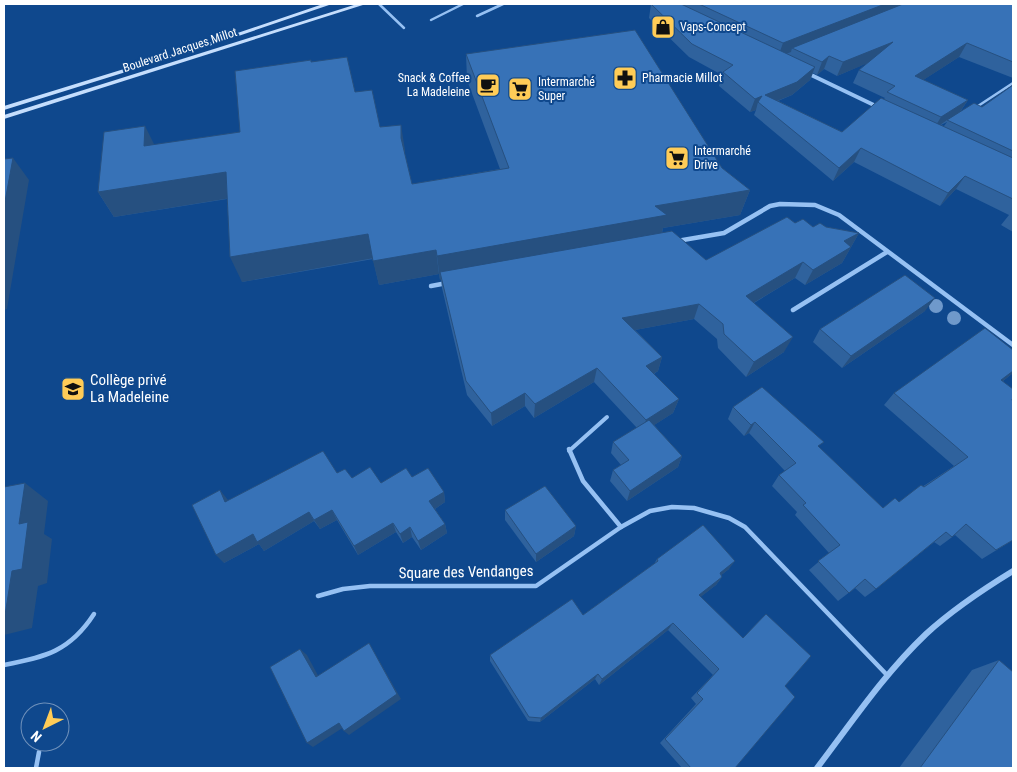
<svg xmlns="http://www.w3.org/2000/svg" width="1017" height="772" font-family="'Roboto Condensed',sans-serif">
	<rect width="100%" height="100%" fill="#0f488d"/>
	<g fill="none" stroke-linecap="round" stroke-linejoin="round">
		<g stroke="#96c1f3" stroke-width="2.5">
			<path d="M379 4 404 28"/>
			<path d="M477 16 503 4"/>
			<path d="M431 20 463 4"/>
			<path d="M975 108 1013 83"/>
		</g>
		<path stroke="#96c1f3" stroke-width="4" d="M569 451 607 417"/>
		<g stroke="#96c1f3" stroke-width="4.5">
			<path d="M569 449 583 481 621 527"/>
			<path d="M318 596 343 589 370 586H536L621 527 650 511 672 507 694 508 729 518 745 527 887 675"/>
			<path d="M4 665C46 657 70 651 94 614"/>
			<path d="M36 768 39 752"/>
		</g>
		<path stroke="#96c1f3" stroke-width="4" d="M807 73 878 107"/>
		<g stroke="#96c1f3" stroke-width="4.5">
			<path d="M677 241 724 233 770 206 780 204 815 205 839 215 1013 345"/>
			<path d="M431 286 447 283"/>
			<path d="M793 310 887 252"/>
		</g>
		<path stroke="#96c1f3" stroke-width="6" d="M817 768C852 722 884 674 926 634 952 610 982 590 1013 571"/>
		<g fill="#c5defd" fill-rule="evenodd">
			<path d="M323 4H332L206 47 4 110V106L202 45Z"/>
			<path d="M357 4H366L4 119V115Z"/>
		</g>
	</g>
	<g fill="#6f99cb">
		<circle cx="936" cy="306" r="7"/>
		<circle cx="954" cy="318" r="7"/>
	</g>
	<g fill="#2f629d" fill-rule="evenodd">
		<path d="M651 4H1013V78L959 57 923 80 968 100 960 112 982 107 1013 85V232L1001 225 1009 215 956 189 940 206 854 162 833 181 754 115 756 110 750 112 719 86 722 75 689 57 649 18ZM867 63 859 70 853 83 885 98 884 99 842 132 778 101 792 95 810 80 813 73 817 75 824 69 837 76ZM947 122 944 126 941 125Z"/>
		<path d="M466 54 722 168 750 190 740 215 663 228 662 233 706 260 795 223 813 227H826L859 233 842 263 805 285 795 278 754 303 784 352 746 377 718 348 717 339 694 319 635 330 662 357 658 371 654 374 679 399 673 413 654 425 682 456 678 467 627 501 610 481 613 470 621 465 611 453 613 442 637 428 594 382 534 418 525 406 492 426 467 395 442 288 441 280H440L439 274 379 285 373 259 242 282 227 199 114 217 98 192 154 145 240 132 312 62 355 92 380 127 405 150V156L412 184 500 169 467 80Z"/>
		<path d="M925 311 842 368 813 342 820 329Z"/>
		<path d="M1013 350V373L1003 381 1013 400V540L982 559 955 535 940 546 934 542 876 589 865 597 855 588 838 601 809 570 829 553 795 515 797 512 772 486 779 475 785 471 749 433 744 436 728 419 733 407 819 448 883 508 899 502 954 466 884 405 894 393Z"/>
		<path d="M337 473 352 478 381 483 412 477 444 492 445 502 435 509 445 524 447 533 421 550 412 537 403 543 396 532 358 555 337 520 320 529 314 521 264 551 259 544 224 563 228 500Z"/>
		<path d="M505 510 576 526 574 536 536 562 505 520Z"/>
		<path d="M657 559 729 569 721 575 722 577 716 585 700 597 743 638 766 614 785 686 735 768H682L660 743 696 704 691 698 713 675 668 630 599 685 595 679 540 722 528 721 490 661V655L583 615 654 564Z"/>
		<path d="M999 660 1013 768H899L972 670Z"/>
	</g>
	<g fill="#265080">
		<path d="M885 4H913L792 48 791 52 778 57 783 43Z"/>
		<path d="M893 42 887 55 837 76 843 62Z"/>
		<path d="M967 43 959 57 908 90 915 76Z"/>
		<path d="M829 56 824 69 817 75 822 62Z"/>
		<path d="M815 67 810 80 792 95 764 106 765 95Z"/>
		<path d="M762 96 758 102 756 110 750 112 755 99Z"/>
		<path d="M968 100 959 113 947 120 933 130 941 117Z"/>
		<path d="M401 125 405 150V164L401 138Z"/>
		<path d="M145 126 158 152 144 146Z"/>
		<path d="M861 148 854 162 833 181 839 168Z"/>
		<path d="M13 158 29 180 7 309 4 310V207Z"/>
		<path d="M226 172 237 197 114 217 98 192Z"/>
		<path d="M965 176 956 189 940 206 948 193Z"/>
		<path d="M750 190 740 215 663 228 660 240 440 272 441 280H440L437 256 655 206Z"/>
		<path d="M859 233 842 263 805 285 813 270 844 241Z"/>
		<path d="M368 234 374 258 242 282 230 257Z"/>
		<path d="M436 250 439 274 379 285 373 261Z"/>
		<path d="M803 262 795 278 740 311 746 296Z"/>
		<path d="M935 298 925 311 842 368 851 356Z"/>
		<path d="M699 304 694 319 619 333 622 318Z"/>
		<path d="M793 337 784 352 746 377 754 362Z"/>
		<path d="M662 357 658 371 642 381 646 366Z"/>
		<path d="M597 368 594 382 534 418 535 404Z"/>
		<path d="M1013 371V373L989 392 1001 380Z"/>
		<path d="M525 393V406L492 426 491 413Z"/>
		<path d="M679 399 673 413 642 433 646 420Z"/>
		<path d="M755 422 749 433 744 436 751 425Z"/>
		<path d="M682 456 678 467 627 501 630 491Z"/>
		<path d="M25 483 48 501 44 534 52 539 47 583 38 586 32 628 4 635V616L12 571Z"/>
		<path d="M220 490 228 500 225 502Z"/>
		<path d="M444 492 445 502 432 511 429 501Z"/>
		<path d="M332 510 337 520 320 529 314 520Z"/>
		<path d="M309 512 314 521 264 551 259 544 224 563 216 555 253 534Z"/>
		<path d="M393 523 396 532 358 555 354 546Z"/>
		<path d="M445 524 447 533 421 550 418 541Z"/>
		<path d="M576 526 574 536 536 562V554Z"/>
		<path d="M410 527 412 537 403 543 400 534Z"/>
		<path d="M735 561 729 569 714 581 720 573Z"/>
		<path d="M722 577 716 585 693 603 699 595Z"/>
		<path d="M673 623 668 630 599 685 602 679Z"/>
		<path d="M369 643 401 699 349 735 344 731Z"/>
		<path d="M300 649 307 655 322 683 316 677Z"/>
		<path d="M598 674 595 679 540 722 541 718Z"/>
		<path d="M339 723 344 727 313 747 307 743Z"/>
	</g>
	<g fill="#3772b7" stroke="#265080">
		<path d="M651 4H681L815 67 797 82 765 95 842 132 881 98 1013 158V199L965 176 948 193 861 148 839 168 758 102 762 96 755 99 723 72 733 65 692 44Z"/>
		<path d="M699 4H885L783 43Z"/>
		<path d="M903 4H1013V62L967 43 915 76 968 100 941 117 887 92 895 86 859 70 893 42 843 62 829 56 822 62 792 48Z"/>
		<path d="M635 30 722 168 750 190 655 206 667 215 437 256 436 250 373 261 368 234 230 257 226 172 98 192 104 132 145 126 144 146 240 132 235 71 311 60V62L347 57 355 92 372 90 380 127 401 125V138L412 184 509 168 466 54Z"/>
		<path d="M1013 85V151L947 120 974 103 982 107Z"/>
		<path d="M13 158 4 207V159Z"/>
		<path d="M787 217 795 223 803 219 813 227 820 223 826 227 859 233 844 241 851 247 813 270 803 262 746 296 793 337 754 362 724 334 723 324 699 304 622 318 662 357 646 366 679 399 646 420 597 368 535 404 525 393 491 413 466 381 440 272 672 231 706 260Z"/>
		<path d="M905 275 935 298 851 356 820 329Z"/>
		<path d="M985 328 1013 350V371L1001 380 1013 389V399H1012L1013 403V540L996 550 966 524 952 537 946 532 876 589 865 579 849 593 818 561 840 545 803 505 806 503 779 475 796 463 755 422 751 425 733 407 762 387 824 442 818 446 883 508 895 498 899 502 921 485 924 487 968 457 894 393Z"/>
		<path d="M649 420 682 456 630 491 613 470 629 460 613 442Z"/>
		<path d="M323 451 337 473 345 469 352 478 370 467 381 483 406 468 412 477 428 468 444 492 429 501 445 524 418 541 410 527 400 534 393 523 354 546 332 510 314 520 309 512 257 542 253 534 216 555 192 505 220 490 225 502Z"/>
		<path d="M25 483 19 524 28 522 22 569 12 571 5 615 4 616V487Z"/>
		<path d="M545 486 576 526 536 554 505 510Z"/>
		<path d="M703 525 735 561 720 573 722 577 699 595 743 638 766 614 811 656 785 686 795 697 735 768H691L665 739 703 699 697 693 719 669 673 623 602 679 598 674 541 718 529 717 490 655 572 599 583 615 658 561 657 559Z"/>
		<path d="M369 643 397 694 344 731 339 723 307 743 270 667 300 649 316 677Z"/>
		<path d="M999 660 1013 672V768H920Z"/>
	</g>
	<defs>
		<g id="shop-square" transform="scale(1.25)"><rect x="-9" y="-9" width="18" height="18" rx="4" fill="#ffcc57" stroke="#0f488d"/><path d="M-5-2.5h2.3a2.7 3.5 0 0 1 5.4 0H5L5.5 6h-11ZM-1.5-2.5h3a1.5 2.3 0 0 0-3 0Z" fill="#111"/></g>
		<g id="pharmacy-square" transform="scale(1.25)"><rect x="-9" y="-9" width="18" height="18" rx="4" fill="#ffcc57" stroke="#0f488d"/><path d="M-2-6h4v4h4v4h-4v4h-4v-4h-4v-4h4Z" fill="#111"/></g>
		<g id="cafe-square" transform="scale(1.25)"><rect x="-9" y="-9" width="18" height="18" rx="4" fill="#ffcc57" stroke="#0f488d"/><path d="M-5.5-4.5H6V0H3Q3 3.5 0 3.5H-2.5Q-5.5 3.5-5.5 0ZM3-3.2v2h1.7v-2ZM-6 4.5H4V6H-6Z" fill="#111"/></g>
		<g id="supermarket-square" transform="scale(1.25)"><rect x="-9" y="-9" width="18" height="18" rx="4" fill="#ffcc57" stroke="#0f488d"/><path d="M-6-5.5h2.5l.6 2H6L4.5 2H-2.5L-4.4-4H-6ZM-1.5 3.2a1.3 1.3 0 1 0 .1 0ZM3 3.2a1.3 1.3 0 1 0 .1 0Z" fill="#111"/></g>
		<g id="school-square" transform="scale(1.25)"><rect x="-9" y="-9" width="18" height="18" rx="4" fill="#ffcc57" stroke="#0f488d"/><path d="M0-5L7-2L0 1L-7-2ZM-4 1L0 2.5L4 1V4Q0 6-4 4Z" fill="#111"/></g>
	</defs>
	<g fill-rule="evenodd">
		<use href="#shop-square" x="663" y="27"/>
		<use href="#pharmacy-square" x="625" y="78"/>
		<use href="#cafe-square" x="488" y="85"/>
		<use href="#supermarket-square" x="520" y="89"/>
		<use href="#supermarket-square" x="677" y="158"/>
		<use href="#school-square" x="73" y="389"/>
	</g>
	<g text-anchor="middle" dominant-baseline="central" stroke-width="4" stroke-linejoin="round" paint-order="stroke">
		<g font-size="12" fill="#fff" stroke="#0f488d" text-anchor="start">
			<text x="680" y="27">Vaps-Concept</text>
			<text x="470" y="78" text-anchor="end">Snack &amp; Coffee<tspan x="470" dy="14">La Madeleine</tspan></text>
			<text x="642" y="78">Pharmacie Millot</text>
			<text x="538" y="82">Intermarché<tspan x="538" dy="14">Super</tspan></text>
			<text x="694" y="151">Intermarché<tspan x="694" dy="14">Drive</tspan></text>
		</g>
		<g font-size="12" fill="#fff" stroke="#0f488d">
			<text transform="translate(180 50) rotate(-18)">Boulevard Jacques Millot</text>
		</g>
		<g font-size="15" fill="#fff" stroke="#0f488d" text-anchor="start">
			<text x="90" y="380">Collège privé<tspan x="90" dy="17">La Madeleine</tspan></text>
		</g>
		<g font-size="15" fill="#fff" stroke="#0f488d">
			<text transform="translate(466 572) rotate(-1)">Square des Vendanges</text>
		</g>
	</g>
	<rect width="1017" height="772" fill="none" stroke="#ffffff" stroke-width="10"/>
	<g transform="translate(45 727) rotate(222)"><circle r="24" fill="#0f488d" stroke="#6f91bb"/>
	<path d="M0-4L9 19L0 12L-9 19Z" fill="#ffcc57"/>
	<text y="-8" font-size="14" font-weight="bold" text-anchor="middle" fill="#ffffff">N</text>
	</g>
</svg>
